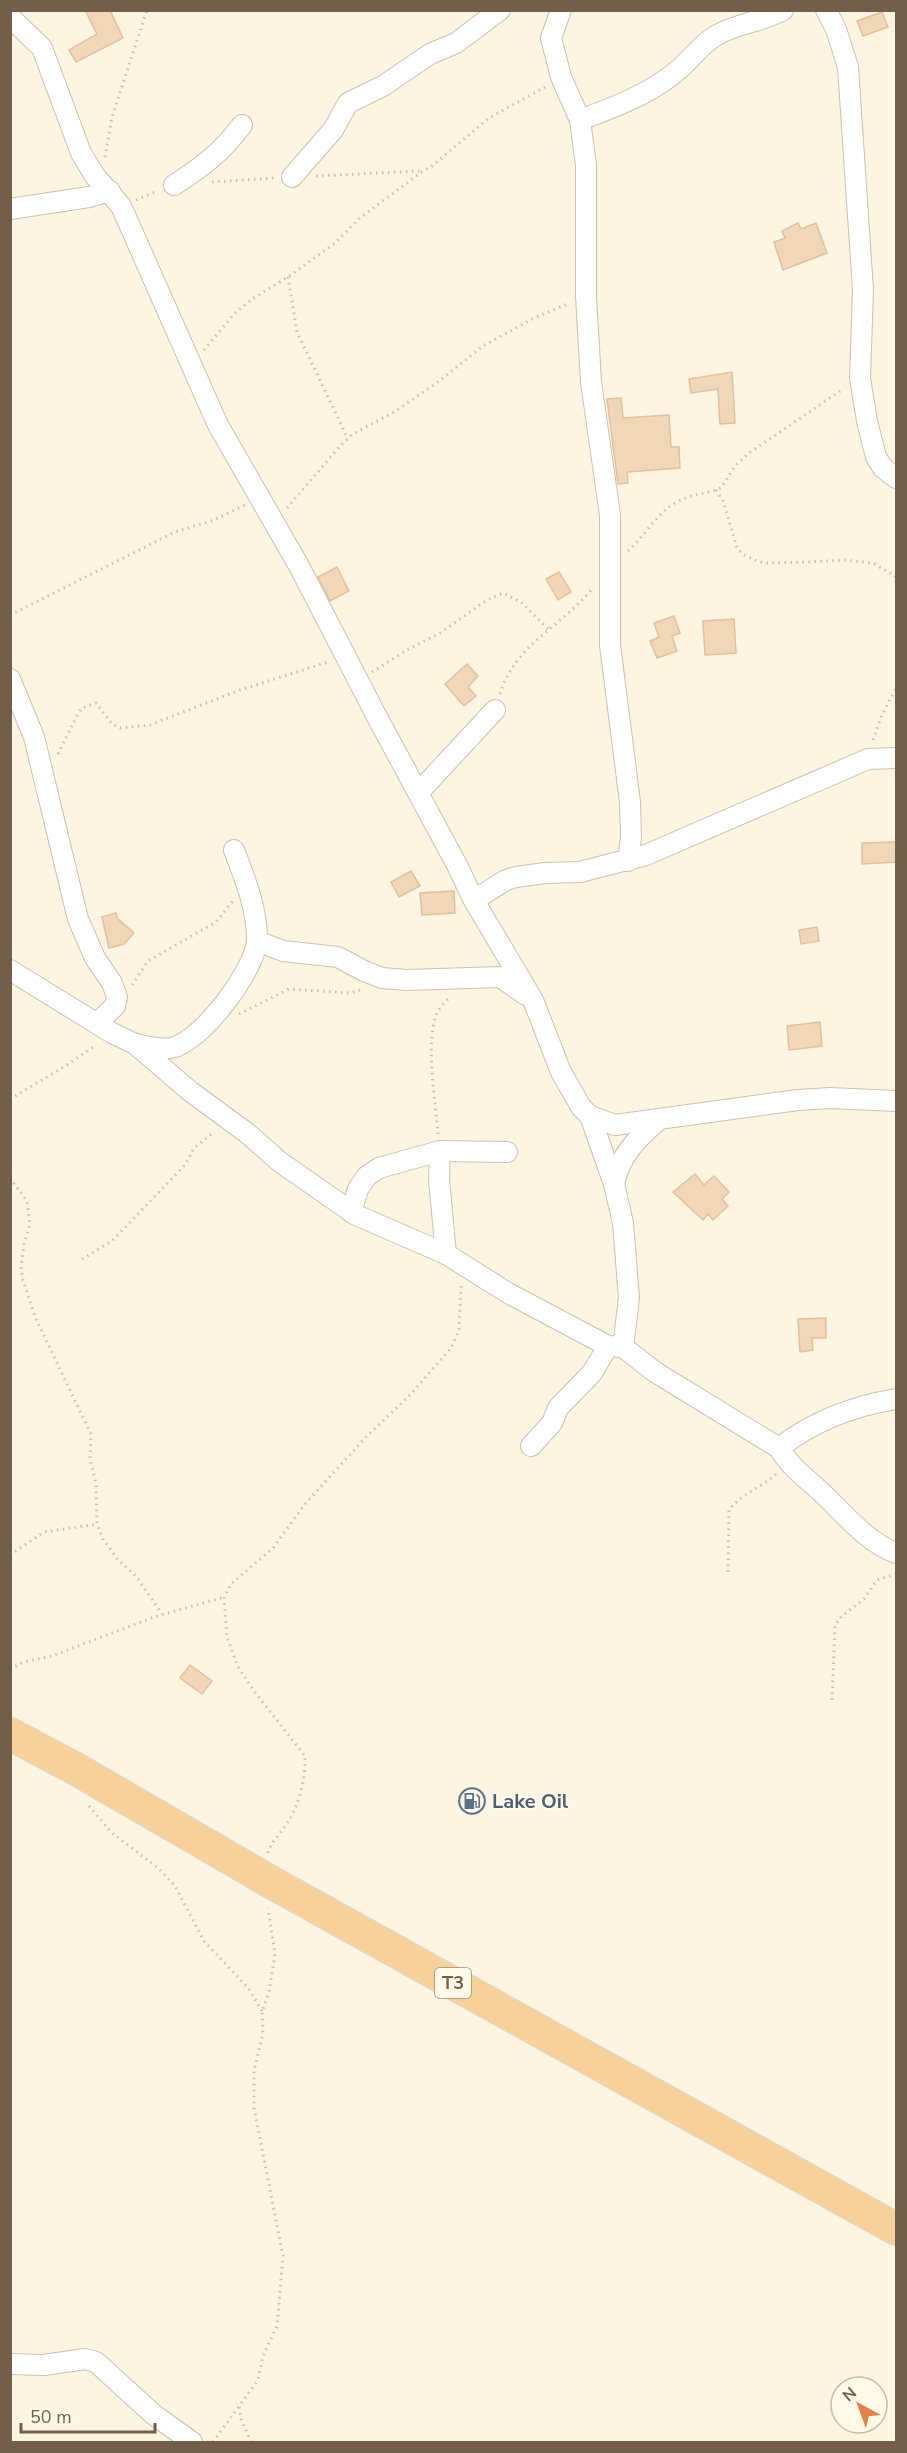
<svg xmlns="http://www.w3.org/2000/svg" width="907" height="2453" font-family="'Nunito Sans',sans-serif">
	<rect width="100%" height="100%" fill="#fbf5e2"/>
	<g fill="#f0d7ba" stroke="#e2c09b" stroke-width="1.5">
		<path d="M85 10H110L123 38 76 62 69 50 97 34Z"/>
		<path d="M882 12 888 27 863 36 857 21Z"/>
		<path d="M798 223 801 229 816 223 827 253 783 270 774 242 785 238 782 231Z"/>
		<path d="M732 372 735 423 720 424 718 389 691 393 689 379Z"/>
		<path d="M621 398 623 418 669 415 671 447H679L680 468 627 472 628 483 618 484 607 399Z"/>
		<path d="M337 567 349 591 330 601 318 577Z"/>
		<path d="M559 572 571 592 558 600 546 579Z"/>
		<path d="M674 616 680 633 672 636 677 651 657 658 650 641 659 637 654 623Z"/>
		<path d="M734 619 736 653 705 655 703 621Z"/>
		<path d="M467 664 478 676 468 687 476 696 464 706 445 684Z"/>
		<path d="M897 842V862L862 864V843Z"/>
		<path d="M411 871 420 886 399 897 391 882Z"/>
		<path d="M454 891 455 913 422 915 420 893Z"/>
		<path d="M116 913 117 918 134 933 124 944 109 948 102 917Z"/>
		<path d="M817 927 819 941 801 944 799 930Z"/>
		<path d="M820 1022 822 1046 789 1050 787 1026Z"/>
		<path d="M695 1174 704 1185 714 1176 729 1192 722 1199 728 1206 713 1220 708 1214 703 1220 673 1192Z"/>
		<path d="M826 1318V1338H812L813 1350 800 1352 798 1319Z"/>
		<path d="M190 1665 212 1681 202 1694 180 1678Z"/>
	</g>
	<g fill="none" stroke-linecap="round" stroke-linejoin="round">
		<g stroke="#cec0ac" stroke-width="22">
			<g id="minor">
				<path d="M561 10 551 38 561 77 580 120 586 165V296L591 382 610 515V645L630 802 631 838 628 861"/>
				<path d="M826 10 836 29 848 67 863 290 860 378 867 421 876 457 883 468 896 478"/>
				<path d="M10 17 42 48 81 153 95 176 121 206 218 425 299 566 376 715 458 867 473 899 533 1000 561 1072 581 1107 590 1116 614 1184 623 1223 629 1298 623 1347"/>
				<path d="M580 120C612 108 645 96 672 75 689 63 699 45 717 35 738 23 762 22 783 10"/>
				<path d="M292 177 333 130 348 103 383 86 430 54 456 43 500 10"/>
				<path d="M174 185C201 168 223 151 242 125"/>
				<path d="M10 209 89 197 110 191"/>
				<path d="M10 679 34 737 78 919 95 958 112 983 117 997 115 1006 97 1023"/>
				<path d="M419 792 495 710"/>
				<path d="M474 900 506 880 516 877 545 873 580 872 646 855 868 759 896 758"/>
				<path d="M257 941 283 951 338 957 364 971 382 978 407 980 500 977 526 995"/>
				<path d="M10 970 112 1033 135 1044 191 1092 247 1133 280 1162 356 1215 446 1254 508 1293 608 1346 623 1347 655 1372 779 1448C789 1466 806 1478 821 1492 845 1514 865 1541 896 1553"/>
				<path d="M135 1044C146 1046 159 1050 171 1048 201 1043 257 968 257 939 257 908 245 879 234 850"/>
				<path d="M590 1116 615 1125 798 1100 830 1098 896 1101"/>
				<path d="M440 1151 439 1180 446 1254"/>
				<path d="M614 1184C620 1155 636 1140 657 1121"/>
				<path d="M351 1212 358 1189 367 1176 379 1168 440 1151 507 1152"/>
				<path d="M531 1446 552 1423 558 1408 592 1373 608 1346"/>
				<path d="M779 1448C813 1421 854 1406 896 1399"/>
				<path d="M10 2364 44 2365 85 2359 96 2362 153 2414 192 2442"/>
			</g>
		</g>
		<g stroke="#ddd8d3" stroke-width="34">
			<path id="trunk" d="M10 1734 76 1769 269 1881 896 2229"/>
		</g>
		<g stroke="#d5bb9e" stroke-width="3" stroke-dasharray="1.5 4.5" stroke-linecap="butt">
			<path d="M105 157 112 117 147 10"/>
			<path d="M316 176 421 171"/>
			<path d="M212 182 274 178"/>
			<path d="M136 200 158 191"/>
			<path d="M288 277 297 332 348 439"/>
			<path d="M204 350 234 314 252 299 288 277 335 243 360 218 423 171 432 166 489 118 545 87"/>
			<path d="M716 490 723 501 737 548 744 555 757 561 766 563 809 562 844 560 873 563 895 576 896 579"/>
			<path d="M287 508 340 446 353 434 394 412 438 382 483 346 534 318 570 303"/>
			<path d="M628 551C645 536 656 514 675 503 690 494 706 494 721 488L735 466 749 453 843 389"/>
			<path d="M10 615 175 532 214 520 245 505"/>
			<path d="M372 672 407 650 440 633 487 600 503 593 521 602 548 629"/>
			<path d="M500 694C516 643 560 628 591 590"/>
			<path d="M873 740 881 717 896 688"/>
			<path d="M58 754 78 714 82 708 96 703 112 724 120 728 150 725 237 691 328 662"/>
			<path d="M132 985 148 961 216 922 233 901"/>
			<path d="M239 1014 289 989 349 993 361 990"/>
			<path d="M10 1099 67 1065 96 1045"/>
			<path d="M438 1134C436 1103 424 1039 438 1011 441 1006 446 1001 450 997"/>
			<path d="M10 1178 27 1201 30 1224 24 1244 21 1267 23 1280 35 1317 91 1434 90 1459 96 1483 97 1524 103 1539 118 1560 136 1576 162 1614"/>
			<path d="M82 1259 112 1241 185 1165 194 1148 214 1132"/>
			<path d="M10 1555 44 1532 97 1524"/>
			<path d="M728 1572 729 1510C741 1494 761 1488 776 1474"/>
			<path d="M10 1669 24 1662 52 1656 154 1617 224 1597"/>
			<path d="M832 1700 835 1625 842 1616 864 1599 877 1580 896 1574"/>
			<path d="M89 1806 112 1833 158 1868 175 1886 204 1941 249 1989 262 2011"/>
			<path d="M268 1853C271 1842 280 1834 286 1825 299 1807 306 1777 305 1756L254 1691 238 1667 227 1637 224 1597 231 1584 273 1548 305 1504 366 1437 411 1394 451 1348 459 1330 461 1286"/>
			<path d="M239 2407 241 2419 251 2442"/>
			<path d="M213 2442 258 2380 263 2356 277 2326 283 2256 254 2108V2071L263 2033 262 2012 269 1992 275 1954 268 1908"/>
		</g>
		<use href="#minor" stroke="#fff" stroke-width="20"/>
		<use href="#trunk" stroke="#f7d19a" stroke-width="32"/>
	</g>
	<defs>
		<g id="fuel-ring" transform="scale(1.35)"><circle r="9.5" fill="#fff9e8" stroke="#5c6f8a" stroke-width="1.5"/><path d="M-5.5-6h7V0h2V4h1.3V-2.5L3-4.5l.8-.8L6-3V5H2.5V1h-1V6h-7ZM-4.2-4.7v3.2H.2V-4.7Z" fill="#5c6f8a"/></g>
	</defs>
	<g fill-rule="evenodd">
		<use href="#fuel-ring" x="472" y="1801"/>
	</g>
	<g text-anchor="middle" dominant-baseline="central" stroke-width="4.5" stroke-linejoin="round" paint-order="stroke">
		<rect fill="#fff9e8" stroke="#9c8c79" stroke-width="1.5" x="435" y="1968" width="36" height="30" rx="4.5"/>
		<g font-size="18" font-weight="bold" fill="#725e49">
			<text x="453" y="1983">T3</text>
		</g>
		<g font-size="20" font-weight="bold" fill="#4e5e75" stroke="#fff9e8" text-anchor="start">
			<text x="492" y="1801">Lake Oil</text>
		</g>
	</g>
	<rect width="907" height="2453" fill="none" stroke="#725e49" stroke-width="24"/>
	<g transform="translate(859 2405) rotate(319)"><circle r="28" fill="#fff9e8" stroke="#c7bba8" stroke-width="1.5"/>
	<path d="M0-4.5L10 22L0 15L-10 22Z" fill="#e38149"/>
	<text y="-9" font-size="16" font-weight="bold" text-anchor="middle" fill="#725e49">N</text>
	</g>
	<path d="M21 2423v9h134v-9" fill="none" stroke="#725e49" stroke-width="3"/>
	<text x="30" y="2423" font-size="18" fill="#725e49" stroke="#fff9e8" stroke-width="4.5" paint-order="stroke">50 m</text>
</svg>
